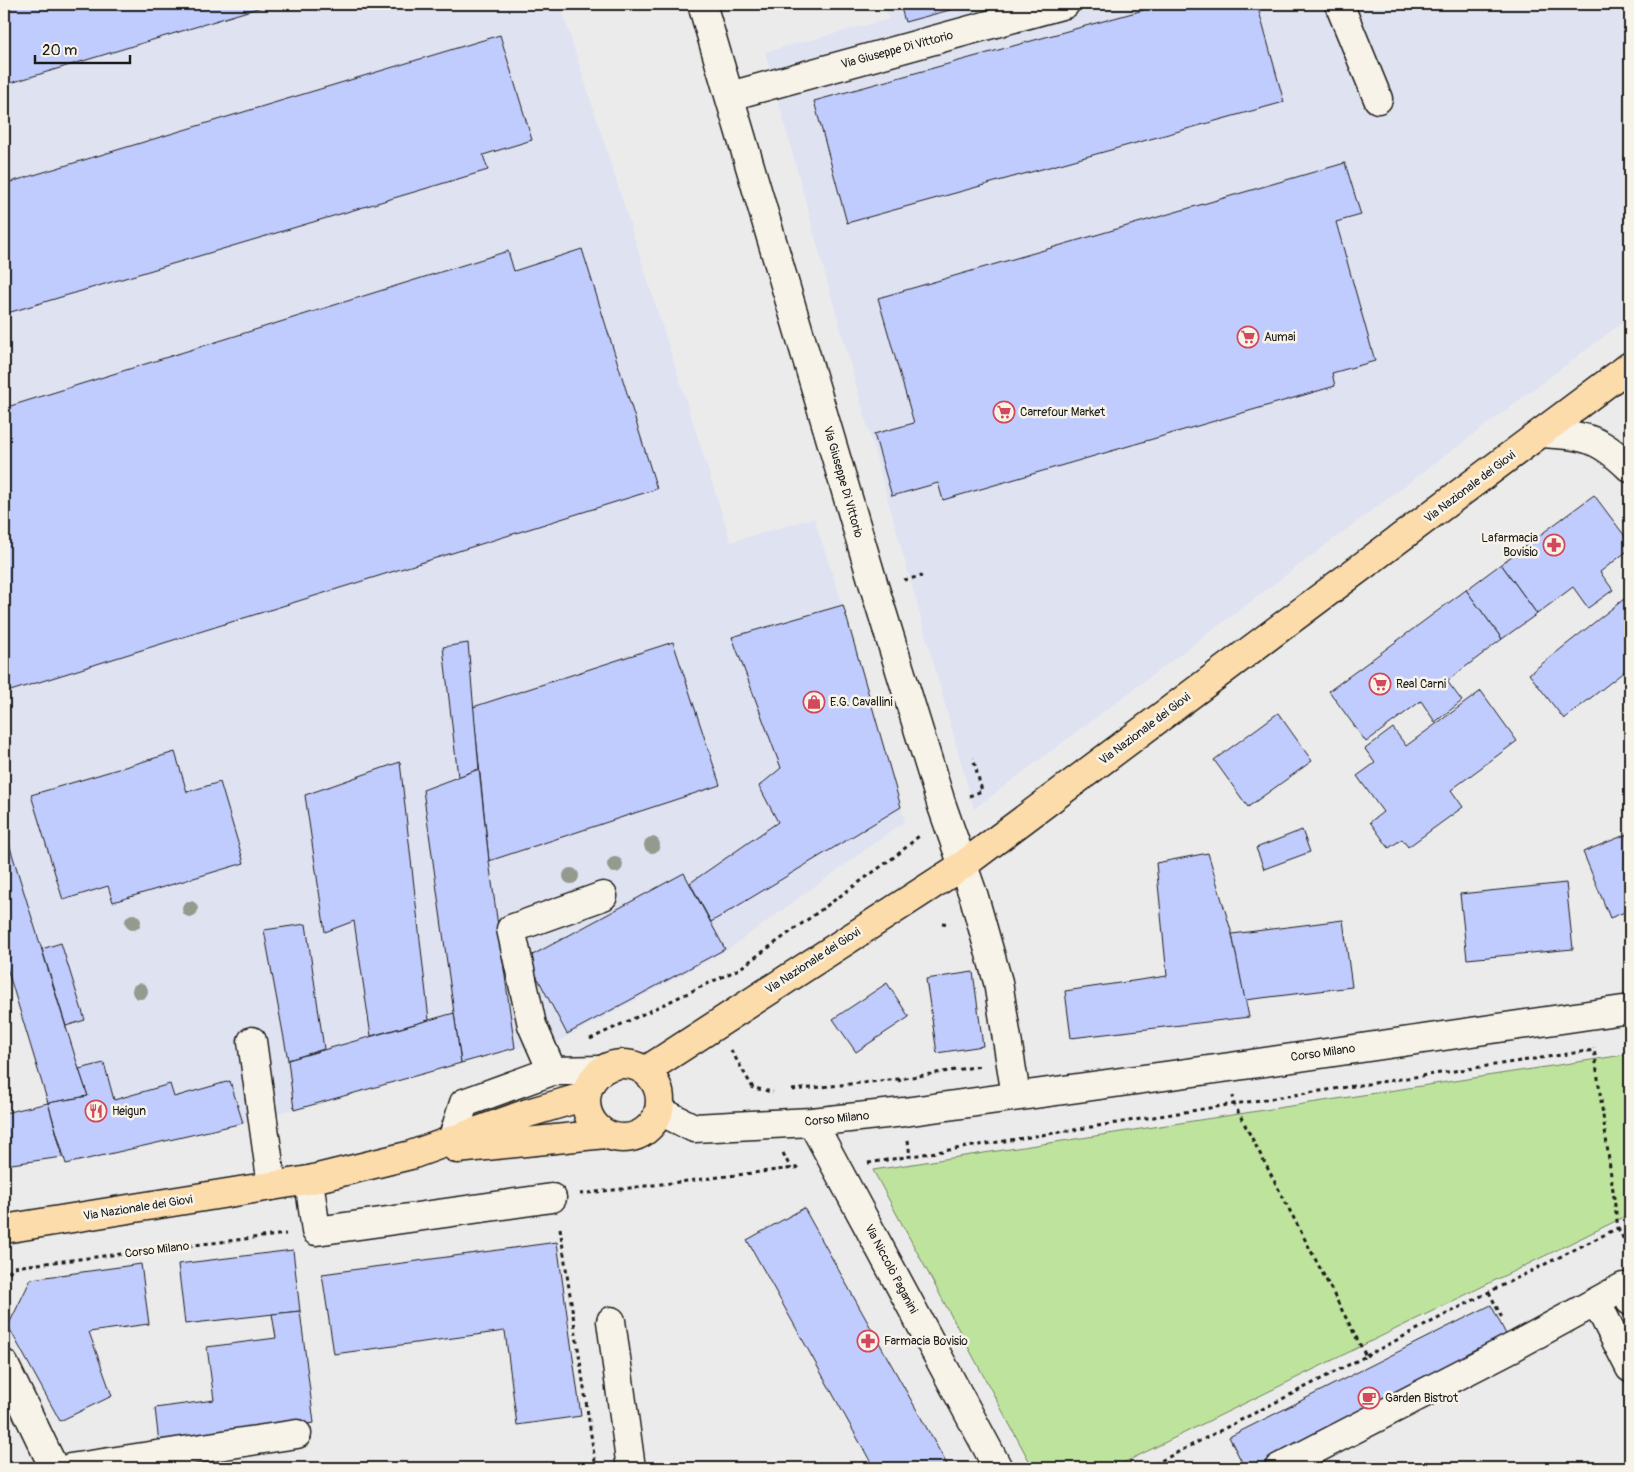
<svg xmlns="http://www.w3.org/2000/svg" width="1634" height="1472" font-family="Pangolin,sans-serif">
	<rect width="100%" height="100%" fill="#ecebec"/>
	<filter id="ink" filterUnits="userSpaceOnUse"><feTurbulence type="fractalNoise" baseFrequency=".02" numOctaves="2"/><feDisplacementMap in="SourceGraphic" scale="10" xChannelSelector="R" yChannelSelector="G"/><feConvolveMatrix kernelMatrix="1 2 1 2 8 2 1 2 1" color-interpolation-filters="sRGB"/></filter>
	<g filter="url(#ink)">
		<g fill="#dfe2f1">
			<path d="M4 4H560L731 542 814 518 843 605 905 821 726 951 554 1044 515 1048 243 1123 66 1164 4 958Z"/>
			<path d="M884 4H1630V317L974 809 830 292 765 52 889 19Z"/>
		</g>
		<path fill="#bee39d" stroke="#6d805c" d="M1630 1054V1214L1113 1468H1033L873 1170Z"/>
		<g fill="#c0ccfd" stroke="#1c1c1c">
			<path d="M4 4H271L4 85Z"/>
			<path d="M900 4H972L905 22Z"/>
			<path d="M1165 4H1257L1284 102 847 223 814 101Z"/>
			<path d="M500 35 532 140 483 155 488 170 4 314V184Z"/>
			<path d="M1345 163 1361 215 1336 222 1375 361 1332 373 1335 386 943 500 938 483 892 496 874 434 914 423 878 298Z"/>
			<path d="M582 249 657 489 4 693V408L508 251 514 271Z"/>
			<path d="M1594 495 1630 543V549L1600 572 1613 590 1588 608 1573 587 1537 614 1501 564Z"/>
			<path d="M1501 564 1537 614 1502 639 1466 590Z"/>
			<path d="M1466 590 1502 639 1447 681 1462 701 1435 722 1421 701 1366 742 1329 691Z"/>
			<path d="M1624 599 1630 608V667L1564 719 1529 674Z"/>
			<path d="M843 605 901 807 711 922 690 883 778 822 759 786 781 768 732 637Z"/>
			<path d="M673 642 720 785 489 861 473 707Z"/>
			<path d="M468 643 479 769 458 777 443 647Z"/>
			<path d="M1481 691 1517 741 1451 790 1463 807 1408 847 1402 839 1389 848 1370 822 1383 812 1357 776 1375 763 1365 749 1393 728 1406 746Z"/>
			<path d="M1278 713 1312 761 1248 807 1214 760Z"/>
			<path d="M175 752 187 792 220 782 244 863 113 902 108 886 63 900 31 795Z"/>
			<path d="M400 762 429 1020 371 1036 354 921 325 932 305 795Z"/>
			<path d="M479 769 489 861 515 1048 461 1063 423 790Z"/>
			<path d="M4 828 79 1069 88 1096 48 1103 4 958Z"/>
			<path d="M1302 830 1310 852 1264 869 1256 848Z"/>
			<path d="M1630 833V910L1610 918 1583 852Z"/>
			<path d="M1208 853 1232 934 1249 1017 1071 1038 1065 991 1167 976 1156 863Z"/>
			<path d="M684 873 725 949 567 1034 527 958Z"/>
			<path d="M1566 883 1573 949 1467 959 1460 894Z"/>
			<path d="M1343 920 1352 987 1245 1000 1232 934Z"/>
			<path d="M306 924 324 1049 288 1060 264 930Z"/>
			<path d="M61 943 85 1020 66 1026 42 949Z"/>
			<path d="M973 972 983 1046 937 1053 926 979Z"/>
			<path d="M887 983 909 1017 856 1052 833 1019Z"/>
			<path d="M454 1013 461 1063 294 1110 288 1060Z"/>
			<path d="M104 1063 114 1100 170 1084 174 1097 230 1081 243 1123 66 1164 48 1103 88 1096 79 1069Z"/>
			<path d="M48 1103 63 1157 4 1165V1113Z"/>
			<path d="M804 1208 949 1468H874L747 1240Z"/>
			<path d="M557 1242 581 1416 517 1425 505 1331 334 1354 322 1274Z"/>
			<path d="M293 1250 300 1311 185 1324 178 1264Z"/>
			<path d="M141 1264 149 1324 89 1332 112 1396 60 1421 8 1326 31 1279Z"/>
			<path d="M1491 1305 1511 1344 1265 1468H1245L1229 1437Z"/>
			<path d="M300 1311 314 1423 159 1443 155 1408 214 1400 207 1347 276 1338 272 1314Z"/>
		</g>
		<g fill="none" stroke-linecap="round" stroke-linejoin="round">
			<g stroke="#1c1c1c" stroke-width="31">
				<g id="minor">
					<path d="M702 4 874 586 942 806 974 897 998 982 1016 1096"/>
					<path d="M1339 4 1378 99"/>
					<path d="M730 96 1065 4"/>
					<path d="M1543 433C1586 436 1598 437 1630 468"/>
					<path d="M252 1041 272 1186"/>
					<path d="M552 1071 532 1025 511 929 603 896"/>
					<path d="M660 1111 694 1128 812 1122 904 1112 1230 1067 1630 1009"/>
					<path d="M812 1122 998 1468"/>
					<path d="M452 1140 464 1103 552 1071 602 1070"/>
					<path d="M309 1180 316 1231 552 1198"/>
					<path d="M1601 1311 1630 1368"/>
					<path d="M611 1321 631 1468"/>
					<path d="M4 1364 54 1468"/>
					<path d="M70 1468 297 1434"/>
					<path d="M1279 1468 1515 1346 1623 1287 1630 1301"/>
				</g>
			</g>
			<g stroke="#1c1c1c" stroke-width="31">
				<g id="major">
					<circle cx="623" cy="1101" r="37"/>
					<path d="M645 1071 963 865 1630 366"/>
					<path d="M457 1149 605 1134"/>
					<path d="M4 1229 309 1180 411 1155 528 1113 586 1096"/>
				</g>
			</g>
			<g stroke="#1c1c1c" stroke-width="3" stroke-dasharray="4 4" stroke-linecap="butt">
				<path d="M904 580 922 576"/>
				<path d="M969 796 982 791 973 758"/>
				<path d="M942 923 950 924"/>
				<path d="M590 1039 739 969 897 855 919 836V833"/>
				<path d="M731 1050 753 1088 773 1092"/>
				<path d="M900 1082 899 1079 981 1066"/>
				<path d="M792 1090 899 1079"/>
				<path d="M908 1140 910 1157"/>
				<path d="M783 1153 791 1169"/>
				<path d="M868 1163 1234 1104 1594 1050"/>
				<path d="M580 1194 802 1167"/>
				<path d="M560 1228 596 1468"/>
				<path d="M1618 1228 1630 1252"/>
				<path d="M4 1279 13 1267 286 1234"/>
				<path d="M1489 1292 1502 1318"/>
				<path d="M1366 1356 1489 1292 1618 1228 1594 1048"/>
				<path d="M1147 1468 1366 1356 1234 1104 1233 1096"/>
			</g>
			<use href="#minor" stroke="#f7f3e8" stroke-width="28"/>
			<use href="#major" stroke="#fddcac" stroke-width="28"/>
		</g>
		<g fill="#959a8f">
			<circle cx="652" cy="845" r="8"/>
			<circle cx="615" cy="865" r="8"/>
			<circle cx="571" cy="876" r="8"/>
			<circle cx="190" cy="909" r="8"/>
			<circle cx="133" cy="922" r="8"/>
			<circle cx="140" cy="991" r="8"/>
		</g>
	</g>
	<defs>
		<g id="supermarket-ring" transform="scale(1.125)"><circle r="9.5" fill="#f7f3e8" stroke="#d1495b" stroke-width="1.5"/><path d="M-6-5.5h2.5l.6 2H6L4.5 2H-2.5L-4.4-4H-6ZM-1.5 3.2a1.3 1.3 0 1 0 .1 0ZM3 3.2a1.3 1.3 0 1 0 .1 0Z" fill="#d1495b"/></g>
		<g id="pharmacy-ring" transform="scale(1.125)"><circle r="9.5" fill="#f7f3e8" stroke="#d1495b" stroke-width="1.5"/><path d="M-2-6h4v4h4v4h-4v4h-4v-4h-4v-4h4Z" fill="#d1495b"/></g>
		<g id="shop-ring" transform="scale(1.125)"><circle r="9.5" fill="#f7f3e8" stroke="#d1495b" stroke-width="1.5"/><path d="M-5-2.5h2.3a2.7 3.5 0 0 1 5.4 0H5L5.5 6h-11ZM-1.5-2.5h3a1.5 2.3 0 0 0-3 0Z" fill="#d1495b"/></g>
		<g id="restaurant-ring" transform="scale(1.125)"><circle r="9.5" fill="#f7f3e8" stroke="#d1495b" stroke-width="1.5"/><path d="M-5-6h1v4h1v-4h1v4h1v-4h1v5L-1.5 .5V6h-2V.5L-5-1ZM5-6V6H3V1.5H1.5Q1.5-4 5-6Z" fill="#d1495b"/></g>
		<g id="cafe-ring" transform="scale(1.125)"><circle r="9.5" fill="#f7f3e8" stroke="#d1495b" stroke-width="1.5"/><path d="M-5.5-4.5H6V0H3Q3 3.5 0 3.5H-2.5Q-5.5 3.5-5.5 0ZM3-3.2v2h1.7v-2ZM-6 4.5H4V6H-6Z" fill="#d1495b"/></g>
	</defs>
	<g fill-rule="evenodd">
		<use href="#supermarket-ring" x="1248" y="337"/>
		<use href="#supermarket-ring" x="1004" y="412"/>
		<use href="#pharmacy-ring" x="1554" y="545"/>
		<use href="#supermarket-ring" x="1380" y="684"/>
		<use href="#shop-ring" x="814" y="702"/>
		<use href="#restaurant-ring" x="96" y="1111"/>
		<use href="#pharmacy-ring" x="868" y="1341"/>
		<use href="#cafe-ring" x="1369" y="1398"/>
	</g>
	<g text-anchor="middle" dominant-baseline="central" stroke-width="5" stroke-linejoin="round" paint-order="stroke">
		<g font-size="12" fill="#1c1c1c" stroke="#f7f3e8">
			<text transform="translate(897 50) rotate(-15)">Via Giuseppe Di Vittorio</text>
			<text transform="translate(843 482) rotate(74)">Via Giuseppe Di Vittorio</text>
			<text transform="translate(1470 487) rotate(-37)">Via Nazionale dei Giovi</text>
			<text transform="translate(1145 729) rotate(-37)">Via Nazionale dei Giovi</text>
			<text transform="translate(813 961) rotate(-33)">Via Nazionale dei Giovi</text>
			<text transform="translate(1323 1053) rotate(-8)">Corso Milano</text>
			<text transform="translate(837 1119) rotate(-6)">Corso Milano</text>
			<text transform="translate(138 1208) rotate(-9)">Via Nazionale dei Giovi</text>
			<text transform="translate(157 1250) rotate(-7)">Corso Milano</text>
			<text transform="translate(891 1269) rotate(62)">Via Niccolò Paganini</text>
		</g>
		<g font-size="12" fill="#1c1c1c" stroke="#f7f3e8" text-anchor="start">
			<text x="1264" y="337">Aumai</text>
			<text x="1020" y="412">Carrefour Market</text>
			<text x="1538" y="538" text-anchor="end">Lafarmacia<tspan x="1538" dy="14">Bovisio</tspan></text>
			<text x="1396" y="684">Real Carni</text>
			<text x="830" y="702">E.G. Cavallini</text>
			<text x="112" y="1111">Heigun</text>
			<text x="884" y="1341">Farmacia Bovisio</text>
			<text x="1385" y="1398">Garden Bistrot</text>
		</g>
	</g>
	<rect width="1634" height="1472" fill="none" stroke="#f7f3e8" stroke-width="20"/>
	<rect x="10" y="10" width="1614" height="1452" fill="none" stroke="#1c1c1c" stroke-width="2" filter="url(#ink)"/>
	<path d="M35 55v8h95v-8" fill="none" stroke="#1c1c1c" stroke-width="2.5"/>
	<text x="42" y="55" font-size="15" fill="#1c1c1c" stroke="#f7f3e8" stroke-width="4" paint-order="stroke">20 m</text>
</svg>
